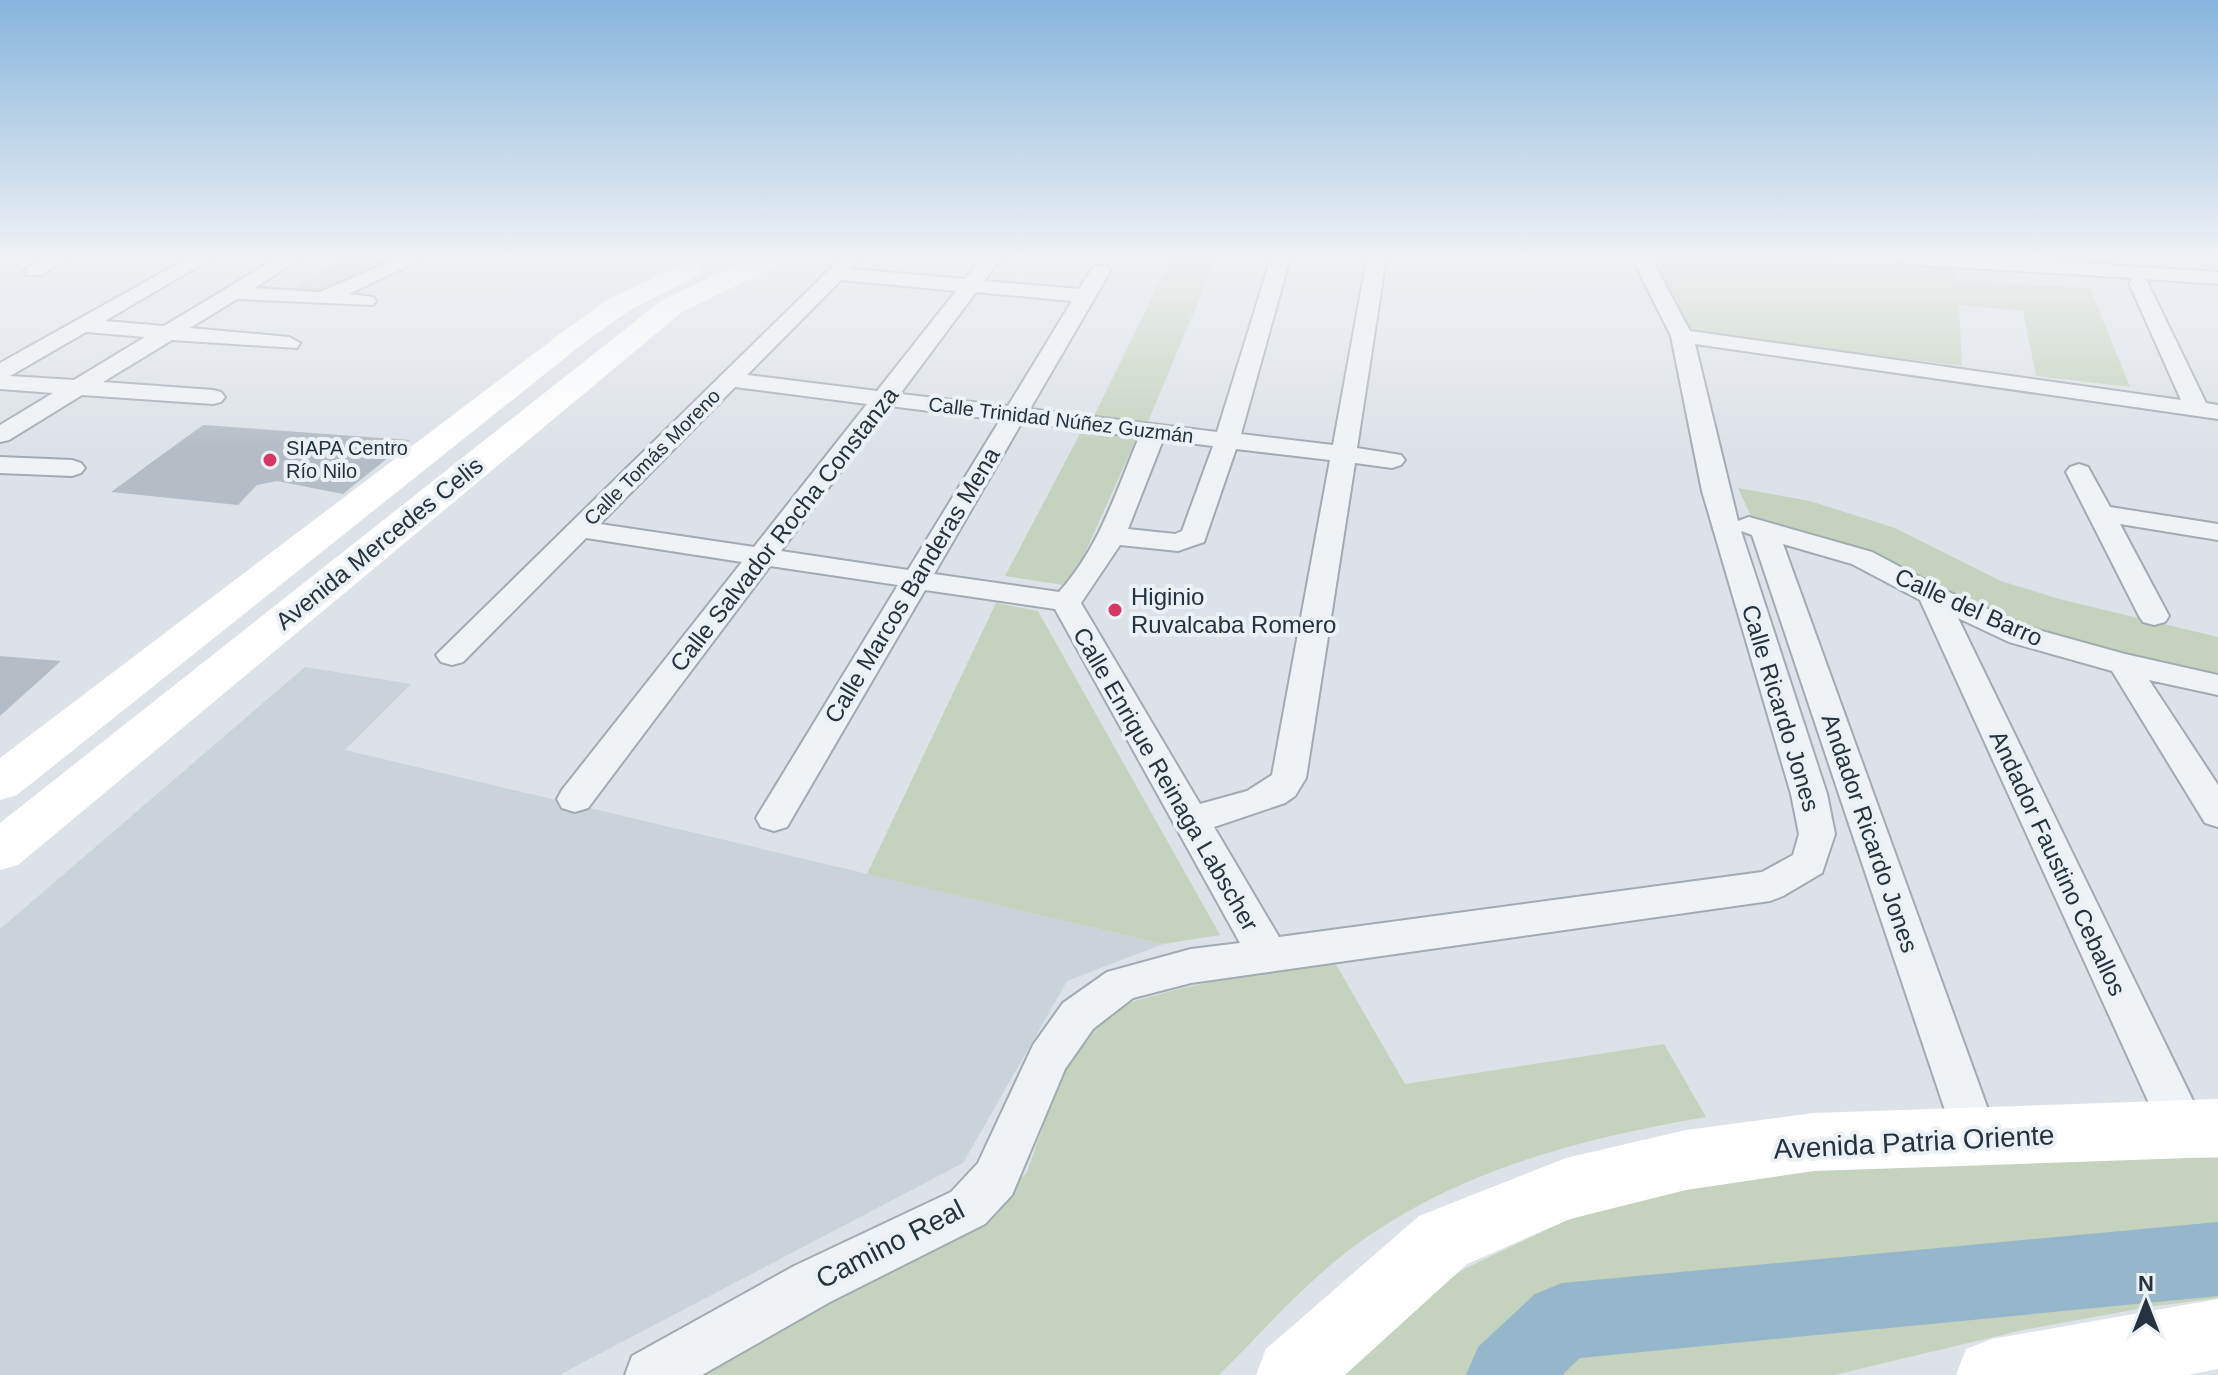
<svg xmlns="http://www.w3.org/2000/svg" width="2218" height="1375" font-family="Helvetica,sans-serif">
	<rect width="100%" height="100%" fill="#dde2e8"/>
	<path fill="#cad2da" d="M305 667 411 684 345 750 1163 944 1067 981 963 1163 559 1375H0V929Z"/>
	<g fill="#c5d2bd">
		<path d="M344 259H404L323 293 292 290Z"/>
		<path d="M1171 259H1216L1147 424 1093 418Z"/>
		<path d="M1649 259 1954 265 1956 281 2090 288 2130 387 2036 376 2023 311 1959 305 1962 366 1686 331Z"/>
		<path d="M1083 428 1138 435 1070 586 1005 576Z"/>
		<path d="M1738 488 1810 501 1895 528 2001 581 2059 599 2218 637V673C2150 659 2082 645 2017 623 1966 606 1921 576 1873 555 1834 538 1792 528 1751 516Z"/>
		<path d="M996 603 1038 611 1220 935 1163 944 867 874Z"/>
		<path d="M1334 961 1405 1084 1664 1044 1706 1117C1566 1141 1426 1178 1318 1276 1283 1307 1252 1342 1219 1375H703L830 1299 994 1210 1027 1172 1071 1047 1096 1019 1127 1003 1179 989 1259 971Z"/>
		<path d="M1925 1158H2218V1298L2149 1307 2023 1330 1834 1375H1338L1395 1318 1464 1269 1565 1221 1648 1196 1765 1169Z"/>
	</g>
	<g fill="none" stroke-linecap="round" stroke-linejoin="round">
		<path fill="#95b6cb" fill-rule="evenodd" d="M2218 1222V1296L1580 1358 1562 1375H1466L1478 1347 1535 1294 1562 1283Z"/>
	</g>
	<g fill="#b4bcc5">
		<path d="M203 425 410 440 343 494 277 481 257 485 238 505 111 492Z"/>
		<path d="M0 656 61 661 0 716Z"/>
	</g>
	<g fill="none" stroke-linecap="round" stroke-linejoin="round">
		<g stroke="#a2aab2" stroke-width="4">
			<g id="street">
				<path d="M43 258H68L41 275H27L24 271Z"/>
				<path d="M188 258H212L105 321 164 326 277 258H300L255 288 320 292 398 258H425L349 294 373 297 376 301 373 305 237 299 190 328 289 337 300 343 297 348 172 340 103 382 213 390 221 392 225 397 221 402 213 404 82 395 9 440 0 442V425L53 393 0 389V363ZM86 332 145 337 74 380 10 376Z"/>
				<path d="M841 258H861L851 269 965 279 982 258H1001L984 281 1079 289 1094 266H1108L1111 270 1030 409 1217 432 1271 258H1290L1241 434 1333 445 1367 258H1386L1357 448 1401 455 1405 460 1401 465 1392 468 1355 463 1306 778 1295 796 1285 803 1214 827 1279 937 1762 872 1793 855 1799 834 1791 794 1702 491 1671 336 1632 258H1651L1690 331 2181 400 2129 283 2133 278 1905 264 1896 258H2003L2218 272V284L2146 279 2206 403 2218 405V419L1695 344 1738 521 1749 517 1872 552 1942 589 2031 628 2125 654 2218 675V695L2149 680 2218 785V827L2205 823 2112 671 2009 642 1958 618 2200 1115 2207 1130 2200 1145 2184 1151 2168 1145 1920 600 1852 564 1783 544 1998 1137 1991 1152 1975 1158 1959 1152 1752 535 1741 531 1827 794 1835 834 1822 873 1783 896 1770 901 1191 983 1133 998 1093 1029 1065 1069 1012 1195 985 1224 830 1302 702 1375H625L632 1356 794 1266 951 1192 978 1163 1033 1045 1063 1003 1107 972 1191 949 1240 943 1055 609 925 590 787 827 774 831 761 827 756 818 898 585 770 566 588 808 575 812 562 808 557 799 562 790 742 562 586 538 463 662 452 665 441 662 436 655ZM841 280 956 291 877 391 747 375ZM976 292 1072 301 1008 406 900 394ZM735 387 867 404 754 547 600 524ZM890 406 1000 420 908 570 781 551ZM1022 422 1139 437C1116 492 1099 548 1059 592L934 574ZM1163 440 1213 446 1182 531 1175 534 1128 529ZM1236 449 1330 460 1272 775 1247 791 1200 804 1081 603 1120 545 1178 551 1204 542Z"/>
				<path d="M0 457 72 460 81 463 85 468 81 473 72 476 0 473Z"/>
				<path d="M2079 464 2088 467 2110 507 2218 524V540L2120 524 2169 616 2165 622 2154 625 2143 622 2139 616 2066 472 2070 467Z"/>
			</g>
		</g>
		<use href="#street" fill="#f0f3f6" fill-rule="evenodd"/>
		<g fill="#fff" fill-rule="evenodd">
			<path d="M750 258H785L781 264 682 312 18 865 0 870V823L662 300Z"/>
			<path d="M688 262 697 264 701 270 697 276 630 310 585 342 17 795 0 800V758L565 330 610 298Z"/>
			<path d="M2218 1099V1157L1814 1171 1686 1190 1570 1219 1467 1264 1345 1375H1256L1266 1349 1419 1216 1566 1158 1686 1130 1814 1113Z"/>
			<path d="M2218 1299V1369L2188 1375H1956L1966 1349 1992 1339Z"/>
		</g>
	</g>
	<linearGradient id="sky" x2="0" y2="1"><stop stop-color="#87b5dc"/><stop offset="0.57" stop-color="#f0f2f5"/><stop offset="1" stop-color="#f0f2f5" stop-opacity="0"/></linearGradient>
	<rect width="2218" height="451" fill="url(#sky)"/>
	<g fill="#d63864" stroke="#ecf1f5" stroke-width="3">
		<circle cx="270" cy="460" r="8"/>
		<circle cx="1115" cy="610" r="8"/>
	</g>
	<g text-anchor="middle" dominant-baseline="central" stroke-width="8" stroke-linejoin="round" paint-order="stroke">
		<g font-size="20" fill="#25323f" stroke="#ecf1f5">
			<text transform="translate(1061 420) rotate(7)">Calle Trinidad Núñez Guzmán</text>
			<text transform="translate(652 457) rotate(-45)">Calle Tomás Moreno</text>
		</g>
		<g font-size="20" fill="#25323f" stroke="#ecf1f5" text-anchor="start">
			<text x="286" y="448">SIAPA Centro<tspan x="286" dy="23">Río Nilo</tspan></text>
		</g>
		<g font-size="24" fill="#25323f" stroke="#ecf1f5">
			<text transform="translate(784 529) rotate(-52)">Calle Salvador Rocha Constanza</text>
			<text transform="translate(379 543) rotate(-39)">Avenida Mercedes Celis</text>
			<text transform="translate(912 585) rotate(-59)">Calle Marcos Banderas Mena</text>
			<text transform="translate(1969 607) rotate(24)">Calle del Barro</text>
			<text transform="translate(1781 708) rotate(73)">Calle Ricardo Jones</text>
			<text transform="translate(1166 779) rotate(60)">Calle Enrique Reinaga Labscher</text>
			<text transform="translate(1870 833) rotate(71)">Andador Ricardo Jones</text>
			<text transform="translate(2058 863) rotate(65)">Andador Faustino Ceballos</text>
		</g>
		<g font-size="24" fill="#25323f" stroke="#ecf1f5" text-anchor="start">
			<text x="1131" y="596">Higinio<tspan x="1131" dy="28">Ruvalcaba Romero</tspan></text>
		</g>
		<g font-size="28" fill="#25323f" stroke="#ecf1f5">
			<text transform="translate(1914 1142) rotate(-3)">Avenida Patria Oriente</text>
			<text transform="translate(890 1244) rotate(-27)">Camino Real</text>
		</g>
	</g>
	<g transform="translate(2146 1303)" stroke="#ecf1f5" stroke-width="6" paint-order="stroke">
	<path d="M0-6L14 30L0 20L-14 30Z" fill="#25323f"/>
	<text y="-12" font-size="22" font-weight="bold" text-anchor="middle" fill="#25323f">N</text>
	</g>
</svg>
